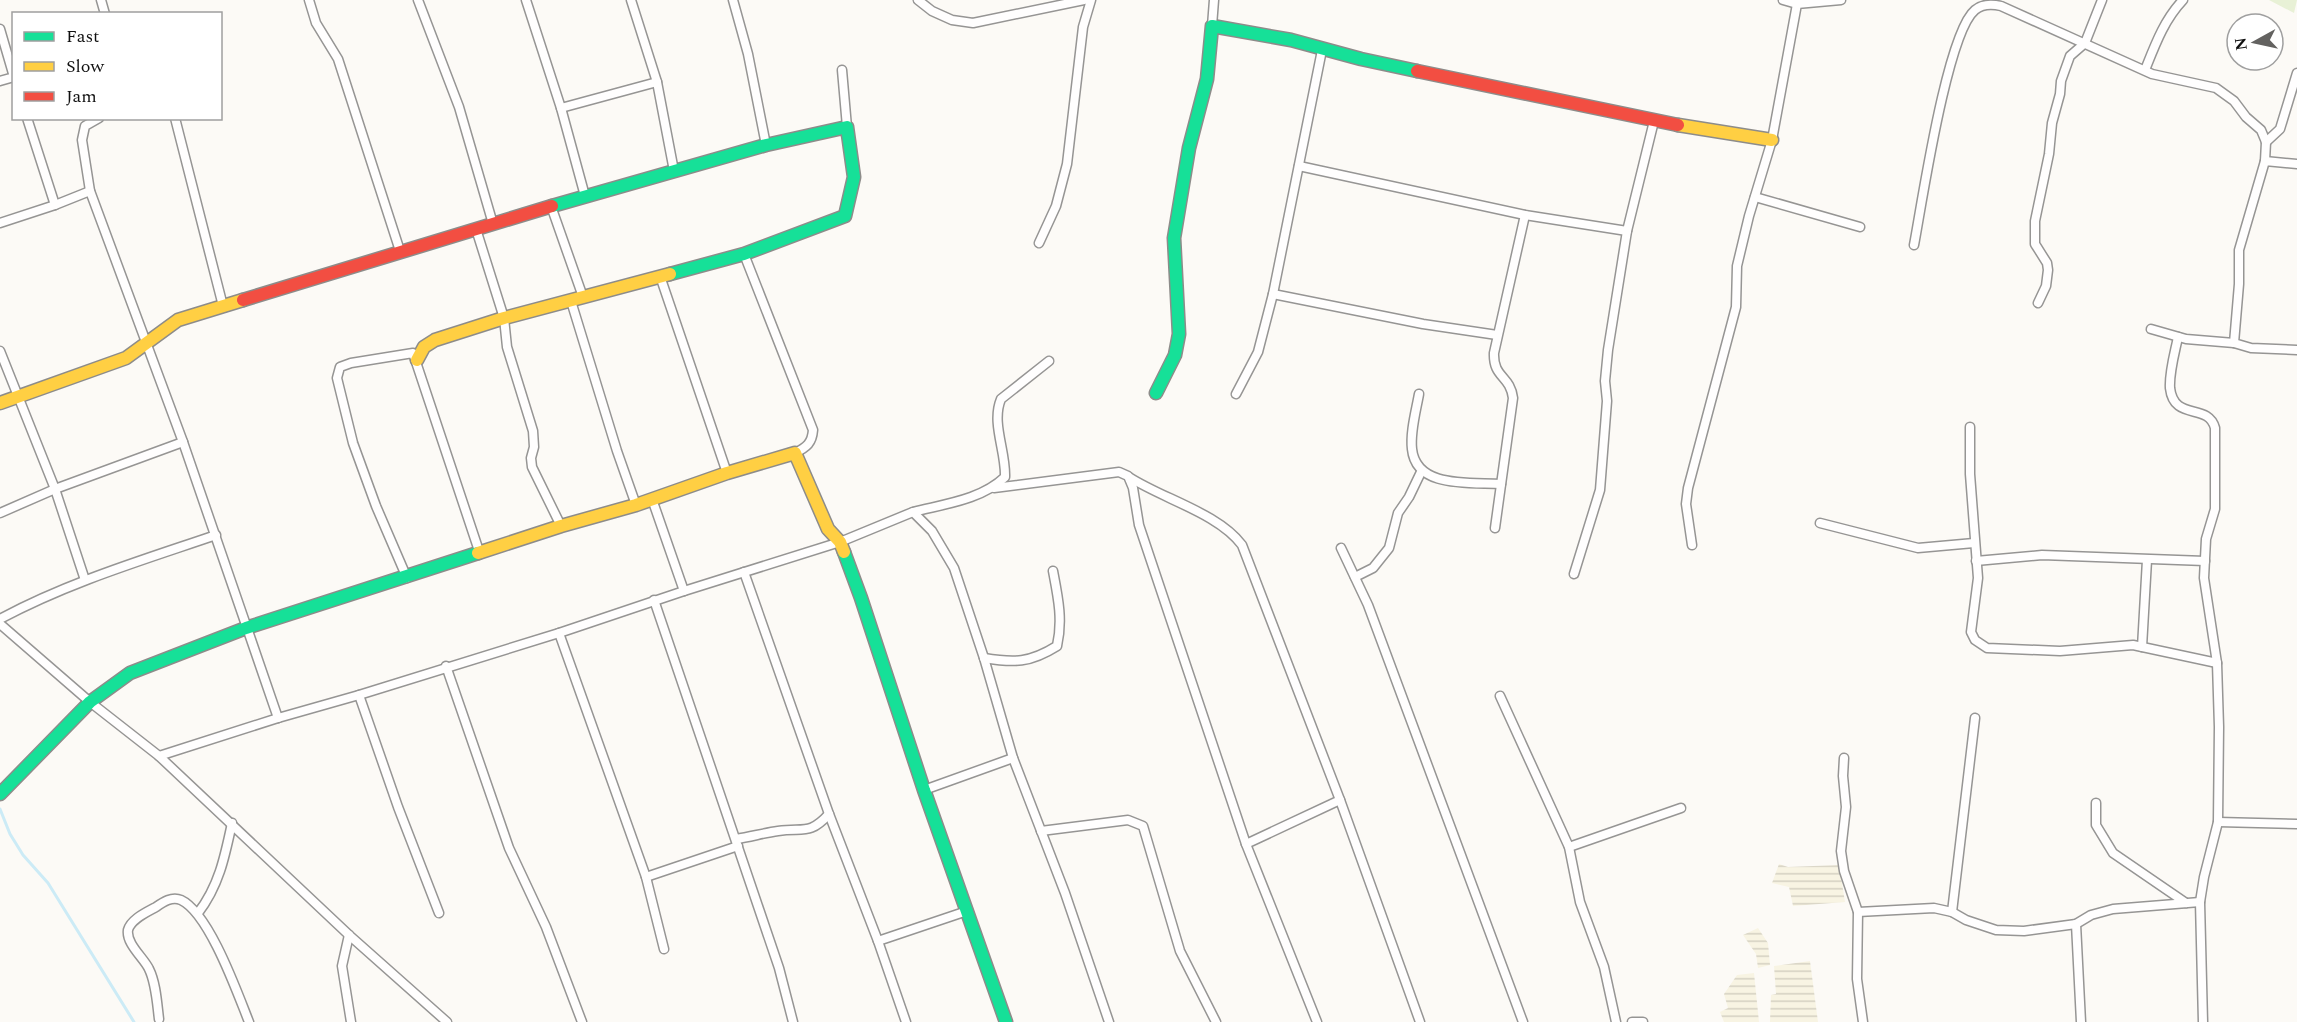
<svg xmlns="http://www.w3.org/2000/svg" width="2297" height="1022" font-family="Spectral,serif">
	<defs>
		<pattern id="farmland-rules" width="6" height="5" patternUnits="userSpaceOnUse" patternTransform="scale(1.5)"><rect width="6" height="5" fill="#f8f4e3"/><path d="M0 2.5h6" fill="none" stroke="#d4d0c2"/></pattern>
	</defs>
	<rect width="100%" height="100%" fill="#fcfaf6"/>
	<g fill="url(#farmland-rules)">
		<path d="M1779 864 1788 867 1839 865 1845 902 1793 906 1789 887 1772 883Z"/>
		<path d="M1758 928 1768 943 1770 965 1758 968 1756 954 1743 935Z"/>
		<path d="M1810 961 1818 1022H1770L1771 995 1776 994 1774 966Z"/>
		<path d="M1754 973 1759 1022H1724L1720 1012 1728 1008 1724 994 1737 975Z"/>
	</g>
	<path fill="#e8f1d6" d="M2269 0H2297L2294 13Z"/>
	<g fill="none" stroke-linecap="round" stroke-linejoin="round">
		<path stroke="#ccebf6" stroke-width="3" d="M0 809 10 834 23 855 48 883 134 1022"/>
		<g stroke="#969594" stroke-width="11">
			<g id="street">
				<path d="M101 0 105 14"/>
				<path d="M309 0 316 23 338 59 400 251"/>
				<path d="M418 0 459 107 493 224"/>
				<path d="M526 0 561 108 585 196"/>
				<path d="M631 0 657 82 674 171"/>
				<path d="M733 0 748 54 766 145"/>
				<path d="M918 0 932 11 952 20 973 23 1084 0"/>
				<path d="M1783 0 1797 4"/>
				<path d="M1212 26 1214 0"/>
				<path d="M0 29 14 77 0 81"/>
				<path d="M842 70 847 127"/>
				<path d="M2145 70C2155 45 2164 20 2183 0"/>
				<path d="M561 108 657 82"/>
				<path d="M27 118 55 205"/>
				<path d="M99 118 85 126 82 140 90 191 183 442 278 718"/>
				<path d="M175 118 223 306"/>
				<path d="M2266 142 2280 129 2297 73"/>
				<path d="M2297 164 2265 161 2239 250V284L2234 343 2251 348 2297 350"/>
				<path d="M1299 166 1525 215 1627 231"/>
				<path d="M1755 197 1860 227"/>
				<path d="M551 206 583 297"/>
				<path d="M0 223 55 205 90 191"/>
				<path d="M476 229 504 318 507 347 533 431 534 447 531 458 532 467 561 526"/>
				<path d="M1039 243 1056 206 1067 164 1083 27 1091 0"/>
				<path d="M1914 245C1922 203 1947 33 1975 10 1982 4 1992 4 2001 6L2152 74 2216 88 2234 101 2246 117 2261 130 2266 142 2265 161"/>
				<path d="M744 254 813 430C812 443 807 447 795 453"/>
				<path d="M660 276 727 473"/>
				<path d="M1273 294 1423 324 1497 335"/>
				<path d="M571 301 617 451 636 505"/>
				<path d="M2038 303 2046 286 2048 270 2047 263 2035 244V221L2049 154 2052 123 2060 94 2061 81 2070 56 2085 43 2102 0"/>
				<path d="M2151 329 2186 339 2234 343"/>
				<path d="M2178 337C2175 352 2169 372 2170 388 2174 422 2208 402 2215 428V509L2206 539 2204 578 2217 663 2219 727 2218 822 2204 877 2200 902 2203 1022"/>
				<path d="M0 351 55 489 85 580"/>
				<path d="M1236 394 1258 352 1273 294 1322 50"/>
				<path d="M1419 394C1416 411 1410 432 1412 449 1416 489 1471 482 1501 484"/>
				<path d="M1970 427V474L1978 578 1971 632 1975 640 1987 648 2060 651 2133 645 2217 663"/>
				<path d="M1129 477C1163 499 1218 513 1242 545L1340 800 1420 1022"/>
				<path d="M994 488 1119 472 1128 476 1133 488 1139 525 1246 844 1317 1022"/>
				<path d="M652 499 684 591"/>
				<path d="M913 512C944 504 981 500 1005 477 1006 451 991 423 1001 399L1049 361"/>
				<path d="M0 513 55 489 183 442"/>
				<path d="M1820 523 1918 548 1974 543"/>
				<path d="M1495 528 1513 398C1510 375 1493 378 1494 353L1525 215"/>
				<path d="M1692 545 1686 504 1688 488 1736 307 1737 266 1749 216 1772 140 1797 4 1841 0"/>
				<path d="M1341 548 1368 605 1523 1022"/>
				<path d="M1976 561 2042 555 2205 561"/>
				<path d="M744 572 829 814 878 941 906 1022"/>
				<path d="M1574 574 1600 490 1607 401 1605 381 1608 350 1627 231 1654 121"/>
				<path d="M1355 577 1373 568 1389 548 1398 513 1409 497 1421 472"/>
				<path d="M407 578 376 506 353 443 337 378 340 367 351 363 413 353 480 554"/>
				<path d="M654 600 779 968 793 1022"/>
				<path d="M0 619C69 582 143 560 216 535"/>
				<path d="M0 624 90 702 159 756 349 935 447 1022"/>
				<path d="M559 633 646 877 664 949"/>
				<path d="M2142 647 2147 560"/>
				<path d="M984 658C1014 663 1030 663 1057 646 1063 620 1058 597 1053 571"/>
				<path d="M446 666 509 848 546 927 582 1022"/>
				<path d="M359 695 398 807 439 913"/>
				<path d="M1500 696 1569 847 1580 902 1604 967 1616 1022"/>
				<path d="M159 756 278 718 359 695 559 633 684 591 840 542 913 512 932 531 954 568 984 658 1013 758 1065 893 1109 1022"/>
				<path d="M1844 758 1843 776 1846 807 1841 851 1844 871 1858 912 1857 979 1863 1022"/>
				<path d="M924 790 1013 758"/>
				<path d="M2096 803V825L2113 853 2186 903"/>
				<path d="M2218 822 2297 824"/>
				<path d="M1041 831 1128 820 1143 826 1180 951 1216 1022"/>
				<path d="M736 839C750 837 764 833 778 831 803 827 809 836 829 814"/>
				<path d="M1246 844 1340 800"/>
				<path d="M1569 847 1681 808"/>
				<path d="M646 877 738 846"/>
				<path d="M1858 912 1934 908 1952 912 1966 920 1996 930 2024 931 2076 924 2091 915 2113 909 2200 902"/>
				<path d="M1952 912 1975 718"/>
				<path d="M198 913C219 886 225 856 232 823"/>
				<path d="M2076 924 2081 1022"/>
				<path d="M349 935 342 966 351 1022"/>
				<path d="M878 941 967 911"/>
				<path d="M159 1019C157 1003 156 983 149 969 144 958 126 944 128 930 131 919 147 912 156 907 163 902 172 896 181 900 209 913 237 992 249 1022"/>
				<path d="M1632 1022H1643"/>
			</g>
		</g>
		<g stroke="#8d8c8a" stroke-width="15">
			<g id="fast">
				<path d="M552 206 766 145 847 127 854 177 845 216 744 254 670 274"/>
				<path d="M1156 393 1175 355 1179 334 1174 238 1189 148 1207 79 1212 26 1291 40 1361 59 1417 71"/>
				<path d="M844 552 861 598 924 790 1006 1022"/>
				<path d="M0 794 90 702 130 673 246 628 478 553"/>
			</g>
		</g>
		<g stroke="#8d8c8a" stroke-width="15">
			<g id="slow">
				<path d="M1678 125 1772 140"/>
				<path d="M417 360 424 347 435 340 504 318 670 274"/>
				<path d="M0 403 126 358 178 320 243 300"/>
				<path d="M478 553 561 526 636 505 727 473 795 453 828 529 840 542 844 552"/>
			</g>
		</g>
		<g stroke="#8d8c8a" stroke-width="15">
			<g id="jam">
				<path d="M1417 71 1678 125"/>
				<path d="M243 300 552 206"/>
			</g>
		</g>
		<use href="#street" stroke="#fffefe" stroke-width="8"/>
		<use href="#fast" stroke="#16e098" stroke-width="12"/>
		<use href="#slow" stroke="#ffcf43" stroke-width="12"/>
		<use href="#jam" stroke="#f24e42" stroke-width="12"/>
	</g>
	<rect x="12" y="12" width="210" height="108" fill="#ffffff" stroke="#9f9f9f" stroke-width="1.5"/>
	<rect x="24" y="32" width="30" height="9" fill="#16e098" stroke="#9f9f9f" stroke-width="1.5"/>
	<text x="66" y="42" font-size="18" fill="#101010">Fast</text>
	<rect x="24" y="62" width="30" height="9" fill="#ffcf43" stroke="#9f9f9f" stroke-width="1.5"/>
	<text x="66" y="72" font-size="18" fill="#101010">Slow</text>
	<rect x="24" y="92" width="30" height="9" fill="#f24e42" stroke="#9f9f9f" stroke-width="1.5"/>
	<text x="66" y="102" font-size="18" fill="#101010">Jam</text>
	<g transform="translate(2255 42) rotate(262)"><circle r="28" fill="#ffffff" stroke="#9f9f9f" stroke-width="1.5"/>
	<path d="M0-4.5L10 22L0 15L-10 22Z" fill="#636260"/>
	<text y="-9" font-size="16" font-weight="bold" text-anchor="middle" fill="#101010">N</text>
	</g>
</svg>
